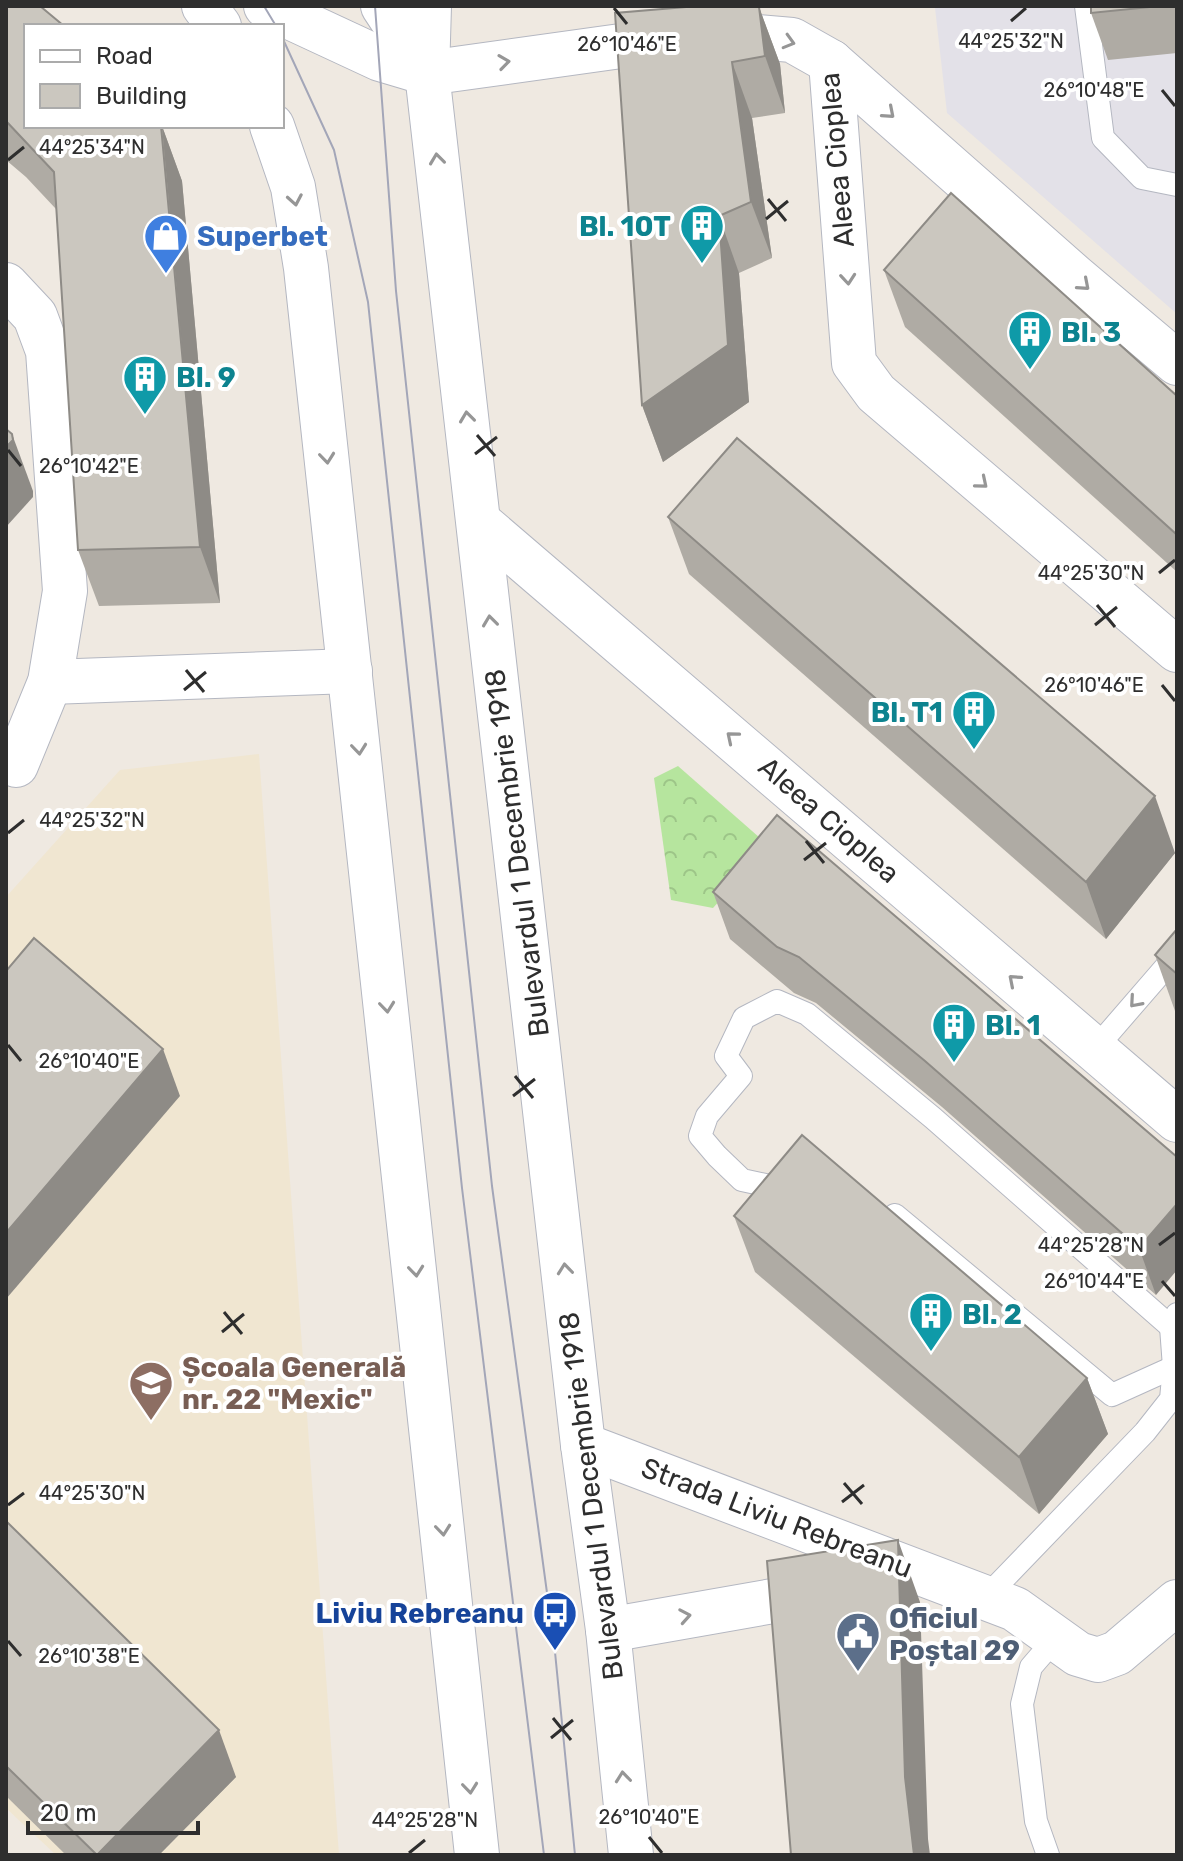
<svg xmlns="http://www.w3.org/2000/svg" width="1183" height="1861" font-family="Rubik,sans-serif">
	<defs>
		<pattern id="forest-crowns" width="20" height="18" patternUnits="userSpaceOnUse" patternTransform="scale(2)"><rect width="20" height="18" fill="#b6e59e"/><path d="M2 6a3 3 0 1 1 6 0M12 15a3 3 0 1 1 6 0" fill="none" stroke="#9dc588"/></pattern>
	</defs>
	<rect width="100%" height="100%" fill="#efe9e1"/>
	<path fill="#e3e1e8" d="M851 6H1177V314L947 113 935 8Z"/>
	<path fill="#f0e6d1" d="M259 754 339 1855H56L6 1808V897L120 770Z"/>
	<path fill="url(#forest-crowns)" d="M678 766 769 846 713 908 671 900 654 778Z"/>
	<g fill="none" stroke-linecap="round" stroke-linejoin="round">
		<g stroke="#b4b7c1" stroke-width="24">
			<g id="service">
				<path d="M1086 6 1103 138 1142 178 1177 185"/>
				<path d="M1094 1050 1177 954"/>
				<path d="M786 1187 784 1189 742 1180 717 1156 700 1136 707 1116 741 1076 726 1056 744 1018 777 1001 807 1014 933 1118 1171 1327"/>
				<path d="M895 1215 1112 1395 1174 1367"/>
				<path d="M986 1597 1145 1432 1171 1399 1174 1367 1171 1327 1177 1314"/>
				<path d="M1048 1855 1036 1821 1022 1704 1031 1667 1056 1638"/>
			</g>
		</g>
		<g stroke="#b4b7c1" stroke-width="46">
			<g id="minor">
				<path d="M266 6 380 59 427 73 714 33 792 40 831 62 1074 276 1177 363"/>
				<path d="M831 62 854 363 876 393 1177 650"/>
				<path d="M427 73 429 6"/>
				<path d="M6 285 35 316 48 351 65 591 50 682 16 765 6 756"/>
				<path d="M479 522 1177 1120"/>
				<path d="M50 682 350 671"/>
				<path d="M583 1445 1015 1609 1078 1654 1098 1660 1117 1653 1177 1602"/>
				<path d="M608 1630 830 1591"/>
			</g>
		</g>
		<g stroke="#b4b7c1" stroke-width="46">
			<g id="secondary">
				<path d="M204 6 219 26"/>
				<path d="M383 6 427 73 583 1445 608 1630 631 1855"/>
				<path d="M272 126 293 187 306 268 477 1855"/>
			</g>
		</g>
		<use href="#service" stroke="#fff" stroke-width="22"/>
		<use href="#minor" stroke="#fff" stroke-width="44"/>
		<use href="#secondary" stroke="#fff" stroke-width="44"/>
		<g stroke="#a3a6b8" stroke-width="2">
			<path d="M264 6 276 26"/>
			<path d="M375 6 396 291 492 1186 555 1652 575 1855"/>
			<path d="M282 37 334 150 368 302 462 1188 544 1855"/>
		</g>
	</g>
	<g fill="#afaba4">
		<path d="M6 6 162 126 182 181 220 603 99 606 78 550 56 209 26 177 6 160Z"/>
		<path d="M1091 6H1177V53L1108 60 1091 13Z"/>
		<path d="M759 7 780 64 785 113 752 118 772 258 739 273 749 402 663 462 642 405 615 13Z"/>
		<path d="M884 270 1177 396V572L905 327Z"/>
		<path d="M668 517 1175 853 1106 939 689 574Z"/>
		<path d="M713 892 1177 1157 1156 1295 942 1107 816 1003 794 993 730 939Z"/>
		<path d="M1177 929V1013L1175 1011 1155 955Z"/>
		<path d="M734 1216 1087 1378 1108 1434 1039 1514 755 1272Z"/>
		<path d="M6 1521 236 1777 159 1855H66L6 1796Z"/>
	</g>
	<g fill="#8e8b86">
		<path d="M759 7 780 64 785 113 765 56Z"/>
		<path d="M732 62 752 118 772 258 751 202Z"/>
		<path d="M162 126 182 181 220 603 200 547Z"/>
		<path d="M719 216 739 273 749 402 663 462 642 405Z"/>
		<path d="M12 434 33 491V497L6 527V447Z"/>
		<path d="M1155 796 1175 853 1106 939 1086 882Z"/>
		<path d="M163 1049 180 1096 6 1299V1233Z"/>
		<path d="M1177 1204V1270L1156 1295 1139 1248Z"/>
		<path d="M1087 1378 1108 1434 1039 1514 1019 1457Z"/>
		<path d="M898 1540 920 1602 928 1839 930 1855H914L905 1777Z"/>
		<path d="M219 1730 236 1777 159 1855H97Z"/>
	</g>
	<g fill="#cbc7bf" stroke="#8e8b86" stroke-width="2">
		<path d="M6 6H40L64 26H26V126H161L200 547 78 550 54 172 6 121Z"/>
		<path d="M698 6H743L759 7 765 56 732 62 751 202 719 216 728 345 642 405 615 13Z"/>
		<path d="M1091 6H1160L1091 13Z"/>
		<path d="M951 193 1177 396V531L1175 533 884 270Z"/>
		<path d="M6 429 12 434 13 440 6 447Z"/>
		<path d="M737 438 1155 796 1086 882 668 517Z"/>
		<path d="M777 815 1177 1157V1204L1139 1248 925 1061 799 957 777 947 713 892Z"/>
		<path d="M1177 929V974L1155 955Z"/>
		<path d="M34 938 163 1049 6 1233V971Z"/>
		<path d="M802 1135 1087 1378 1019 1457 734 1216Z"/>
		<path d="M6 1521 219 1730 97 1855 6 1766Z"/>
		<path d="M898 1540 905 1777 914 1855H791L767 1561Z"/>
	</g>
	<defs><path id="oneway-chevron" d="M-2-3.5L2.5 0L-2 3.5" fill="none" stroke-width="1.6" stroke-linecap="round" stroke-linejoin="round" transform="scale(2)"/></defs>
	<g stroke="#969696">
		<use href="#oneway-chevron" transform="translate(789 42) rotate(16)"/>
		<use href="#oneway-chevron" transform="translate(504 62) rotate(-8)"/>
		<use href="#oneway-chevron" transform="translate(889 113) rotate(41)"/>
		<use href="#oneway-chevron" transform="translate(437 159) rotate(-97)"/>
		<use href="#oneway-chevron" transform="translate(295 200) rotate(80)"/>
		<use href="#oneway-chevron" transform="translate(848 279) rotate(85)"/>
		<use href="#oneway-chevron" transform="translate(1084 285) rotate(41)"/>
		<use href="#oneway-chevron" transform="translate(467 417) rotate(-97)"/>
		<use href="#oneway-chevron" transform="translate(327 458) rotate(84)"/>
		<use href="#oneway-chevron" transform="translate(982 483) rotate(40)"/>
		<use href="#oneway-chevron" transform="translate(490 621) rotate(-97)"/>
		<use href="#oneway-chevron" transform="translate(732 737) rotate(-140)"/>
		<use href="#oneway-chevron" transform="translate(359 749) rotate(84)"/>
		<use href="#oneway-chevron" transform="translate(1014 980) rotate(-139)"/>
		<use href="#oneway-chevron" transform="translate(1135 1002) rotate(131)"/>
		<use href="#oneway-chevron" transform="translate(387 1007) rotate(84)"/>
		<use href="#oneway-chevron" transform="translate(565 1269) rotate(-96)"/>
		<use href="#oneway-chevron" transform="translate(416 1271) rotate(84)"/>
		<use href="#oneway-chevron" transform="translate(443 1530) rotate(84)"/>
		<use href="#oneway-chevron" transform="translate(685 1616) rotate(-10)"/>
		<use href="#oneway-chevron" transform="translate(623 1777) rotate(-96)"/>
		<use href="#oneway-chevron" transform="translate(470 1788) rotate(84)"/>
	</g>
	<path fill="none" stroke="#2e2e2e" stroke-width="3" d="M614 8 627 24M1011 21 1026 8M1162 90 1175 106M8 160 24 147M768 199 786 221M766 219 788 201M477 435 495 456M8 450 21 466M475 454 497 437M1159 573 1175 560M1097 605 1115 627M1095 625 1117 607M186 670 204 692M1162 685 1175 701M184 690 206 672M8 833 24 820M806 841 824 863M804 860 826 843M8 1045 21 1061M515 1076 533 1098M513 1096 535 1079M1159 1245 1175 1233M1162 1281 1175 1296M224 1312 242 1334M222 1332 244 1314M844 1483 862 1504M842 1502 864 1485M8 1505 24 1493M8 1641 21 1656M553 1718 571 1740M551 1738 573 1720M649 1837 662 1853M409 1853 425 1840"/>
	<defs>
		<g id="building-pin" transform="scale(2.3)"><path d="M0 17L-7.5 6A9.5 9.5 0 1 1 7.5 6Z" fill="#0f9aa8" stroke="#fff"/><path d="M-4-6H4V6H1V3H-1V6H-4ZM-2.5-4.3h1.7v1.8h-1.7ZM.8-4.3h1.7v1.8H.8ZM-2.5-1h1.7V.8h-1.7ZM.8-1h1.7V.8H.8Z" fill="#fff"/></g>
		<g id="shop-pin" transform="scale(2.3)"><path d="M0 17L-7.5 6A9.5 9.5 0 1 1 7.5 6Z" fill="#3f7fe0" stroke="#fff"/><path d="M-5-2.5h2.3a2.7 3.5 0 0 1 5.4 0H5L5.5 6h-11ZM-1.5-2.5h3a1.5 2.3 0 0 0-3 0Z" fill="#fff"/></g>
		<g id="school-pin" transform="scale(2.3)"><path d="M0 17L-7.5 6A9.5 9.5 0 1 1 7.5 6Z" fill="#8d6e63" stroke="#fff"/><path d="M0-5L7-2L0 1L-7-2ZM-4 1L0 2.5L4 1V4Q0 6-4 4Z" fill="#fff"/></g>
		<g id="bus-pin" transform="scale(2.3)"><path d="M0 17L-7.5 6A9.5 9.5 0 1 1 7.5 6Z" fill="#1a4fb4" stroke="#fff"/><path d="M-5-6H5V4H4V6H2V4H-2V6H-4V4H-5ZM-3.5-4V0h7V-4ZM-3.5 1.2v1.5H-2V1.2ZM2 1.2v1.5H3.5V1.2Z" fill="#fff"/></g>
		<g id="civic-pin" transform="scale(2.3)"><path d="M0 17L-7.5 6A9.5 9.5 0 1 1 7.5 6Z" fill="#5c6f8a" stroke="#fff"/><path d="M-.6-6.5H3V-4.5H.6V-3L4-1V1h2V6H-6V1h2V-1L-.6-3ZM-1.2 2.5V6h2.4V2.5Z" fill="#fff"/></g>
	</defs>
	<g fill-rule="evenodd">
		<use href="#building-pin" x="702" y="226"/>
		<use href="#shop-pin" x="166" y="236"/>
		<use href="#building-pin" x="1030" y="332"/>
		<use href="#building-pin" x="145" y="377"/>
		<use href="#building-pin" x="974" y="712"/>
		<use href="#building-pin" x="954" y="1025"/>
		<use href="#building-pin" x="931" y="1314"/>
		<use href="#school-pin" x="151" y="1383"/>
		<use href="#bus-pin" x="555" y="1613"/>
		<use href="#civic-pin" x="858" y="1634"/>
	</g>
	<g text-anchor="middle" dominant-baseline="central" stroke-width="8" stroke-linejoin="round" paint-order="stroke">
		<g font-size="28" fill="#2e2e2e" stroke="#fff">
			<text transform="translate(837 160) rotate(-95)">Aleea Cioplea</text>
			<text transform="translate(829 820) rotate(41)">Aleea Cioplea</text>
			<text transform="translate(517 853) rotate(-97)">Bulevardul 1 Decembrie 1918</text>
			<text transform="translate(591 1496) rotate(-97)">Bulevardul 1 Decembrie 1918</text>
			<text transform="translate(777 1518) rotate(21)">Strada Liviu Rebreanu</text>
		</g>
		<g font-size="28" font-weight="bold" fill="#0d838f" stroke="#fff" text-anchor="start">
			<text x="671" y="226" text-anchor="end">Bl. 10T</text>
			<text x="1061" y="332">Bl. 3</text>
			<text x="176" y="377">Bl. 9</text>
			<text x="943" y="712" text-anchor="end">Bl. T1</text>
			<text x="985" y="1025">Bl. 1</text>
			<text x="962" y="1314">Bl. 2</text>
		</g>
		<g font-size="28" font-weight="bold" fill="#366cbe" stroke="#fff" text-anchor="start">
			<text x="197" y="236">Superbet</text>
		</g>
		<g font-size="28" font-weight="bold" fill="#785e54" stroke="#fff" text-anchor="start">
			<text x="182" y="1367">Școala Generală<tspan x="182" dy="32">nr. 22 "Mexic"</tspan></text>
		</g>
		<g font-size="28" font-weight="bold" fill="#164399" stroke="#fff" text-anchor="end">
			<text x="524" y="1613">Liviu Rebreanu</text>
		</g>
		<g font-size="28" font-weight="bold" fill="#4e5e75" stroke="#fff" text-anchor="start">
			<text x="889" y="1618">Oficiul<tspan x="889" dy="32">Poștal 29</tspan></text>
		</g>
	</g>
	<g font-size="20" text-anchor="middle" fill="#2e2e2e" stroke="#fff" stroke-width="8" stroke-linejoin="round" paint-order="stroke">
		<text x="1011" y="48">44°25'32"N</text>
		<text x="627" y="51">26°10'46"E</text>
		<text x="1094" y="97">26°10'48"E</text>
		<text x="92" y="154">44°25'34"N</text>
		<text x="89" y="473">26°10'42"E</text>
		<text x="1091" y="580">44°25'30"N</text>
		<text x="1094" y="692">26°10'46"E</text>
		<text x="92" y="827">44°25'32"N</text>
		<text x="89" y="1068">26°10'40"E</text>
		<text x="1091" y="1252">44°25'28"N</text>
		<text x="1094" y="1288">26°10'44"E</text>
		<text x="92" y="1500">44°25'30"N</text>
		<text x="89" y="1663">26°10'38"E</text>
		<text x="649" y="1824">26°10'40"E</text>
		<text x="425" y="1827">44°25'28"N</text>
	</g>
	<rect width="1183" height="1861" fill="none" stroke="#2e2e2e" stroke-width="16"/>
	<rect x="24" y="24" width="260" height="104" fill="#ffffff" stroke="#ababab" stroke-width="2"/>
	<rect x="40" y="50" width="40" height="12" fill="#ffffff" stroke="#ababab" stroke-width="2"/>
	<text x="96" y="64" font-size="24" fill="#2e2e2e">Road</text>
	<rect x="40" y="84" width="40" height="24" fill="#cbc7bf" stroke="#ababab" stroke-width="2"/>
	<text x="96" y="104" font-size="24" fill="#2e2e2e">Building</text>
	<path d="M28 1821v12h170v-12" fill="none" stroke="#2e2e2e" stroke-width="4"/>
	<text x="40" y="1821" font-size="24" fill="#2e2e2e" stroke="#ffffff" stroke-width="6" paint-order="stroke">20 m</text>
</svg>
